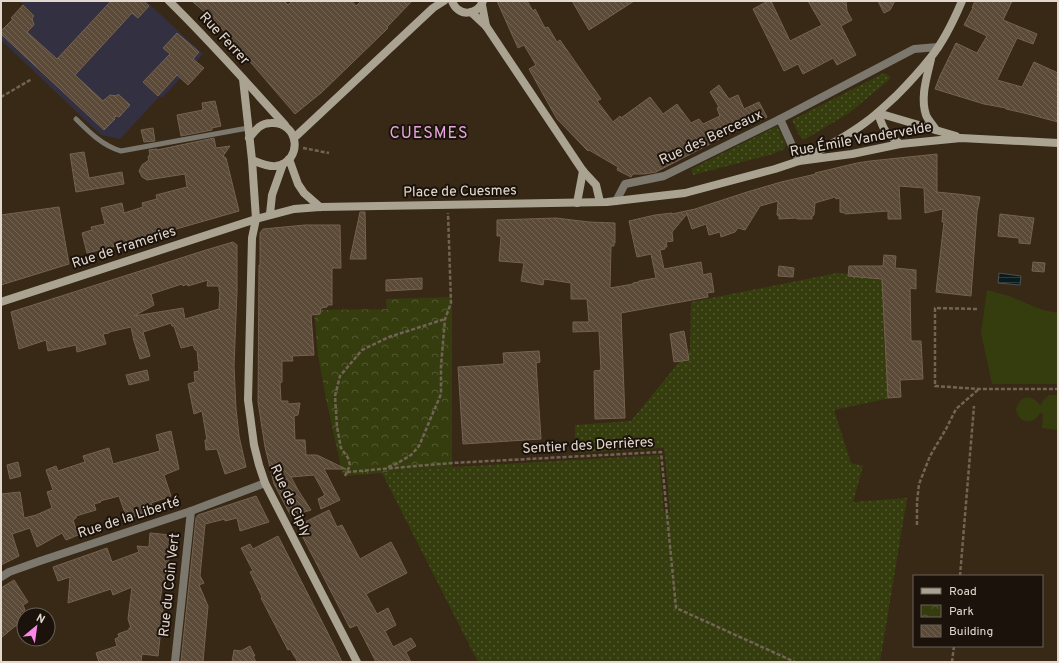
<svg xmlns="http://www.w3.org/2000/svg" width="1059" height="663" font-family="Overpass,sans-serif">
	<defs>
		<pattern id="grass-dots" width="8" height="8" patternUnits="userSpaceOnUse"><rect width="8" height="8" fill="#353d0f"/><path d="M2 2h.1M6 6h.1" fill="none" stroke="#525831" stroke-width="1.8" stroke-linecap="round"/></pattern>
		<pattern id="park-crowns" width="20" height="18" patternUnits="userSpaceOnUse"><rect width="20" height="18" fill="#353d0f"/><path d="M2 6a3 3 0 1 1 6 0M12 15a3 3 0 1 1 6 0" fill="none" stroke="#525831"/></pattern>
		<pattern id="water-rules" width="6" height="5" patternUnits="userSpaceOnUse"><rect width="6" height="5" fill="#0b1a1d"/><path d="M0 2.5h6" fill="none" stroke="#2e3b3d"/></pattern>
		<pattern id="building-back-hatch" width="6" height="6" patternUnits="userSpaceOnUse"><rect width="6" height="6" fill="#5b4a37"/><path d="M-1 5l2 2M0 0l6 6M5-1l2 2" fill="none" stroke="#726353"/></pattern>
	</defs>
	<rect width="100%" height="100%" fill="#382816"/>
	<path fill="#333041" d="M20 1H146L203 54 162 98 160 96 120 139 101 135 1 40V34L26 8Z"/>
	<g fill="url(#grass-dots)">
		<path d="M884 73 888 75 890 77 889 80 849 113 804 140 799 135 792 120Z"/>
		<path d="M777 126 786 144 784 149 773 154 693 175 691 169Z"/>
		<path d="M837 273 883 278 890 398 834 410 851 463 863 466 853 502 907 498 880 662H478L382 473 452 467 659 455 664 513 670 512 664 448 575 453V425L631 421 690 349 691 302Z"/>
	</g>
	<path fill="url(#park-crowns)" d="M452 297V467L345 476 342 472 326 399 318 355 314 310 387 309 386 299Z"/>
	<g fill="#353d0f">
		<path d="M987 290 1009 296 1043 310 1058 313V384H992L981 333Z"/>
		<path d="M1049 395H1058V430L1042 428 1043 414 1040 413C1033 426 1018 423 1016 409 1020 395 1032 394 1040 405L1042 404 1043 400Z"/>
	</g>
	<path fill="url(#water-rules)" stroke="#4c5352" d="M999 273 1021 276 1020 285 998 283Z"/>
	<g fill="url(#building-back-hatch)" stroke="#75624f" fill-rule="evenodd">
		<path d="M111 1H144L149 6 138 18 132 13 75 75 103 101 110 95 117 96 118 94 130 105 119 117 117 116 114 117 115 119 104 130 1 34V31L13 19 11 18 23 5 34 16 32 18 34 25 27 32 57 59Z"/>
		<path d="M192 1H284L288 5 292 1H352L356 6 361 1H412L387 27 388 28 351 64 322 92 295 114 216 22Z"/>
		<path d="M497 1H527L533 11 535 9 545 28 548 27 557 42 560 40 601 99 597 101 613 122 620 116 621 118 650 97 663 114 677 104 691 123 699 119 703 124 720 116 717 108 719 107 710 92 719 85 729 99 738 95 744 109 759 102 767 117 729 134 656 172 644 174H633L631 177 617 170 618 167 589 150 588 151 557 119 529 69 536 65 524 45 518 48Z"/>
		<path d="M572 1H634L589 30Z"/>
		<path d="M768 1H771L790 41 822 25 808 1H846L847 11 852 20 841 26 856 55 837 65 833 58 803 74 798 64 784 71 753 9Z"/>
		<path d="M878 1H895L890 10 884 13Z"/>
		<path d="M975 1H1012L1003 20 1037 34 1033 44 1017 38 997 80 1022 87 1034 62 1058 73V122L1024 113 1006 109V108L984 104 935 89 940 76 956 43 977 53 987 36 964 25 973 8H972Z"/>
		<path d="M177 33 199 52 193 59 204 68 188 85 177 75 158 96 143 82 170 54 163 48Z"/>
		<path d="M215 101 221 126 212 128V130L181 136 177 115 203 110 202 103Z"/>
		<path d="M153 128 155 141 144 142 141 130Z"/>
		<path d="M214 138 216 148 230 146 223 156 226 158 239 211 124 244 87 253 82 233 92 230 91 227 105 224 101 208 122 203 124 213 143 207 142 203 157 199 156 195 187 187 185 174 147 180 142 177 139 171 142 165 149 160 148 157 150 154 149 150 157 149V150Z"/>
		<path d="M84 152 89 178 122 172 124 184 76 192 70 154Z"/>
		<path d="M937 154V192L957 194 980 197 977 212 971 296 936 292 944 222H942L943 209 925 213 924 188 899 186 901 219H888V211L845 214V213L840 212V198L836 199 835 197 815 203 814 215 812 216V219H797V218L779 219V216L777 215 778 201 760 206 745 230 738 228 735 232 721 237 720 232 709 235 706 224 692 229 687 214 672 232 673 241 666 242 667 247H664L665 249 660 250 664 269 701 262 703 275 711 273 714 292 707 293 708 297 621 313 625 418 595 419 594 371 601 370 599 331 573 332V322H589L587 299H571V283L544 279 543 285 521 281 524 263 499 261 501 236H497V220L556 218 589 222 615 223V243H614V246H611L610 288 633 284V283L639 282V281L656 278 651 254 637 257 629 221 655 215 672 213V214L695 209 747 192 781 182 816 174 815 173 857 163 870 161Z"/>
		<path d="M59 207 69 264 1 285V215Z"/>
		<path d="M360 212H365L366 259H350Z"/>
		<path d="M1000 214 1034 218 1030 244 1019 243V238L998 236Z"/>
		<path d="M305 225H340L341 268H332V305H327V307L321 308 320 314 311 315 314 355 292 356 293 361H282V382L280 383 281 401H288V404L300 403 298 415 294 416 295 440H305L306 455H317L346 469H324L340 500 321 509 318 499 325 495 314 475 291 477 298 490 311 510 291 516 274 484 265 447 258 402 259 265H260V233L263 229Z"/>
		<path d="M233 242 237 245V291L234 366 236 409 239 436 246 467 225 474 217 449 206 450 205 440H207L202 411 194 414 188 384 195 382 194 372 199 371 197 350H195L193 345 181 348 174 326H172L171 323 143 332 150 356 140 359 134 341 131 327 109 332V333L103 334 106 344 77 352 76 345 48 351 46 340 19 349 11 312 206 250ZM208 280 207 286H219V291H220L219 309 185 319 183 308 134 316 154 305 151 294 182 284 183 286 187 284 188 286Z"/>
		<path d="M884 255 896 256 895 268 916 270V289L910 288 911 341H921L923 379 900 380 901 397 888 398 882 279 848 276 849 266H883Z"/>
		<path d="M1033 262 1045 263 1044 272 1032 271Z"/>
		<path d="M779 266 794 268 793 277 778 276Z"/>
		<path d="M422 278V289L386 291V280Z"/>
		<path d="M684 331 689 360 674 362 670 334Z"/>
		<path d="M539 351 540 362 536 363 541 439 463 444 458 367 504 364 503 353Z"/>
		<path d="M147 370 149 380 129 385 126 375Z"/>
		<path d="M171 431 179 469 164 475 171 496 151 503 153 509 127 519 119 496 100 501 101 502 94 504 96 510 76 516V518L73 520 78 535 66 540 62 533 37 547 30 528 12 534 19 556 1 565V494L20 492 24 518 36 515 52 508 47 492 53 490 46 470 56 466 58 471 85 462 83 456 109 448 113 464 160 451 156 435Z"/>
		<path d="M18 462 21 476 10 479 7 465Z"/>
		<path d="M256 496 269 522 240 531 237 518 225 521V519L205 524 200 576 204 583 199 585 208 606 203 662 181 661 196 518 198 515Z"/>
		<path d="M329 510 337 527 342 525 360 559 391 542 396 551 407 573 366 594 377 614 388 608 396 625 385 631 393 647 411 638 416 646 406 652 411 662H376L357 625 350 628 297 526Z"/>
		<path d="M150 533 171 535 166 582H163L160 600 164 601 158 656 142 654 141 662H99L96 653 117 646 115 639 119 637 118 634 129 630V628H131L128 619 132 587 113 595 111 589 68 603 70 577 58 581 53 567 107 548 112 562 139 552 137 546 149 547Z"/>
		<path d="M278 536 334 645 342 662H298L290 649 288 650 261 598 262 597 250 572 253 571 241 548 250 544 253 549Z"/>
		<path d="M14 580 28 602 23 605 25 610 20 613 23 618 18 622 19 624 14 627 1 638V588Z"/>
		<path d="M250 646 255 656H253L256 662H232L234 650 241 651Z"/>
	</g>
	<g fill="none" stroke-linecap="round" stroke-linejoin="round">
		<g stroke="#726454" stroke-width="2.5" stroke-dasharray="4 2" stroke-linecap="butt">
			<path d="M1 97 32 79"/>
			<path d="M303 148 329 153"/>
			<path d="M977 309 935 308V386L979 389H1058"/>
			<path d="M388 467 396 464 411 455 419 446 441 394V366L445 319 451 303 448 213"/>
			<path d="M347 472 452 463 661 452 676 608 795 662"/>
			<path d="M345 476 350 465 348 458 341 448 337 427 335 396 340 376 362 350 389 337 445 319"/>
			<path d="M917 525V502L919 484 930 456 946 429 956 409 979 389"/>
			<path d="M960 576 974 406"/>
			<path d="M952 662 954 646"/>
		</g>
		<path stroke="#7c786d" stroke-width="5" d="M76 119C89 132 103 146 121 151L248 128"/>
		<g stroke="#7c786d" stroke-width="8">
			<path d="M780 119 799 161"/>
			<path d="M616 201 625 184 664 176 780 119 914 49 938 47"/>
			<path d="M1 577 9 572 40 561 191 511 265 483"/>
			<path d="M175 662 191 511"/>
		</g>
		<g stroke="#aba392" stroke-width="8">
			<path d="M169 1C210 41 247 83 285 125"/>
			<path d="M452 1C458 17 477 16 483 1"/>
			<path d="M482 5 486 26"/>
			<path d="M471 12 486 26 583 171 596 185 600 202"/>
			<path d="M931 59C927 77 920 97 926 115 928 120 933 125 936 130"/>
			<path d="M243 79 252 160 256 219 252 238 248 400 254 445 259 465 265 483 357 662"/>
			<path d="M878 113 956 136"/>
			<path d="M878 113C884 132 885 132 900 144"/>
			<path d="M249 138C252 134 256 130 259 127 263 124 267 123 271 123 299 121 304 161 276 166 268 167 259 163 252 160"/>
			<path d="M294 138 433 8 444 1"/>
			<path d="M289 159 298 184 304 193 320 207"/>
			<path d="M803 159C825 148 846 137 866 122 877 114 886 105 896 96 908 84 920 71 931 57 944 41 954 20 962 1"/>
			<path d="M577 203 583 171"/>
			<path d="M270 214 272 195 283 164"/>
			<path d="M1 302 256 219 294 209 320 207 607 202 685 193 775 169 799 161 852 154 900 144 961 138 1058 143"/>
		</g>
	</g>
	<g text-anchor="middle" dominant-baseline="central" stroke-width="4" stroke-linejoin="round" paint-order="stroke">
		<g font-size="14" fill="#e3d8cd" stroke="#1a120b">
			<text transform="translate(224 39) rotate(47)">Rue Ferrer</text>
			<text transform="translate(711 138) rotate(-25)">Rue des Berceaux</text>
			<text transform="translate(861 140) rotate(-10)">Rue Émile Vandervelde</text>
			<text transform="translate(460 192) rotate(-1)">Place de Cuesmes</text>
			<text transform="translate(124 248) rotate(-18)">Rue de Frameries</text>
			<text transform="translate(588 446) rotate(-3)">Sentier des Derrières</text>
			<text transform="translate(290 501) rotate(65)">Rue de Ciply</text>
			<text transform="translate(129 518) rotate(-18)">Rue de la Liberté</text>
			<text transform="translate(170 585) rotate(-84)">Rue du Coin Vert</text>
		</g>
		<g font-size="16" letter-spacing="1" fill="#e6a6da" stroke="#1a120b">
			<text x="429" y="134">CUESMES</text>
		</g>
	</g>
	<rect width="1059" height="663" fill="none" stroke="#e3d8cd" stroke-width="4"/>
	<rect x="913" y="575" width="130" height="72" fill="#1a120b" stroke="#6a6159"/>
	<rect x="921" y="588" width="20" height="6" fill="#aba392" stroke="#6a6159"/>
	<text x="949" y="595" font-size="12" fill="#e3d8cd">Road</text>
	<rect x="921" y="605" width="20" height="12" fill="url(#park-crowns)" stroke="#6a6159"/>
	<text x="949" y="615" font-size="12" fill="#e3d8cd">Park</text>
	<rect x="921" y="625" width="20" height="12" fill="url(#building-back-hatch)" stroke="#6a6159"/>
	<text x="949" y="635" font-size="12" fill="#e3d8cd">Building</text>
	<g transform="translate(36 627) rotate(29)"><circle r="19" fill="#1a120b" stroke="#6a6159"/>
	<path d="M0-3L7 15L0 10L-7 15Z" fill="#fa87e7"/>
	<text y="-6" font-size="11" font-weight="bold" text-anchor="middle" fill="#e3d8cd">N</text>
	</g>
</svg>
